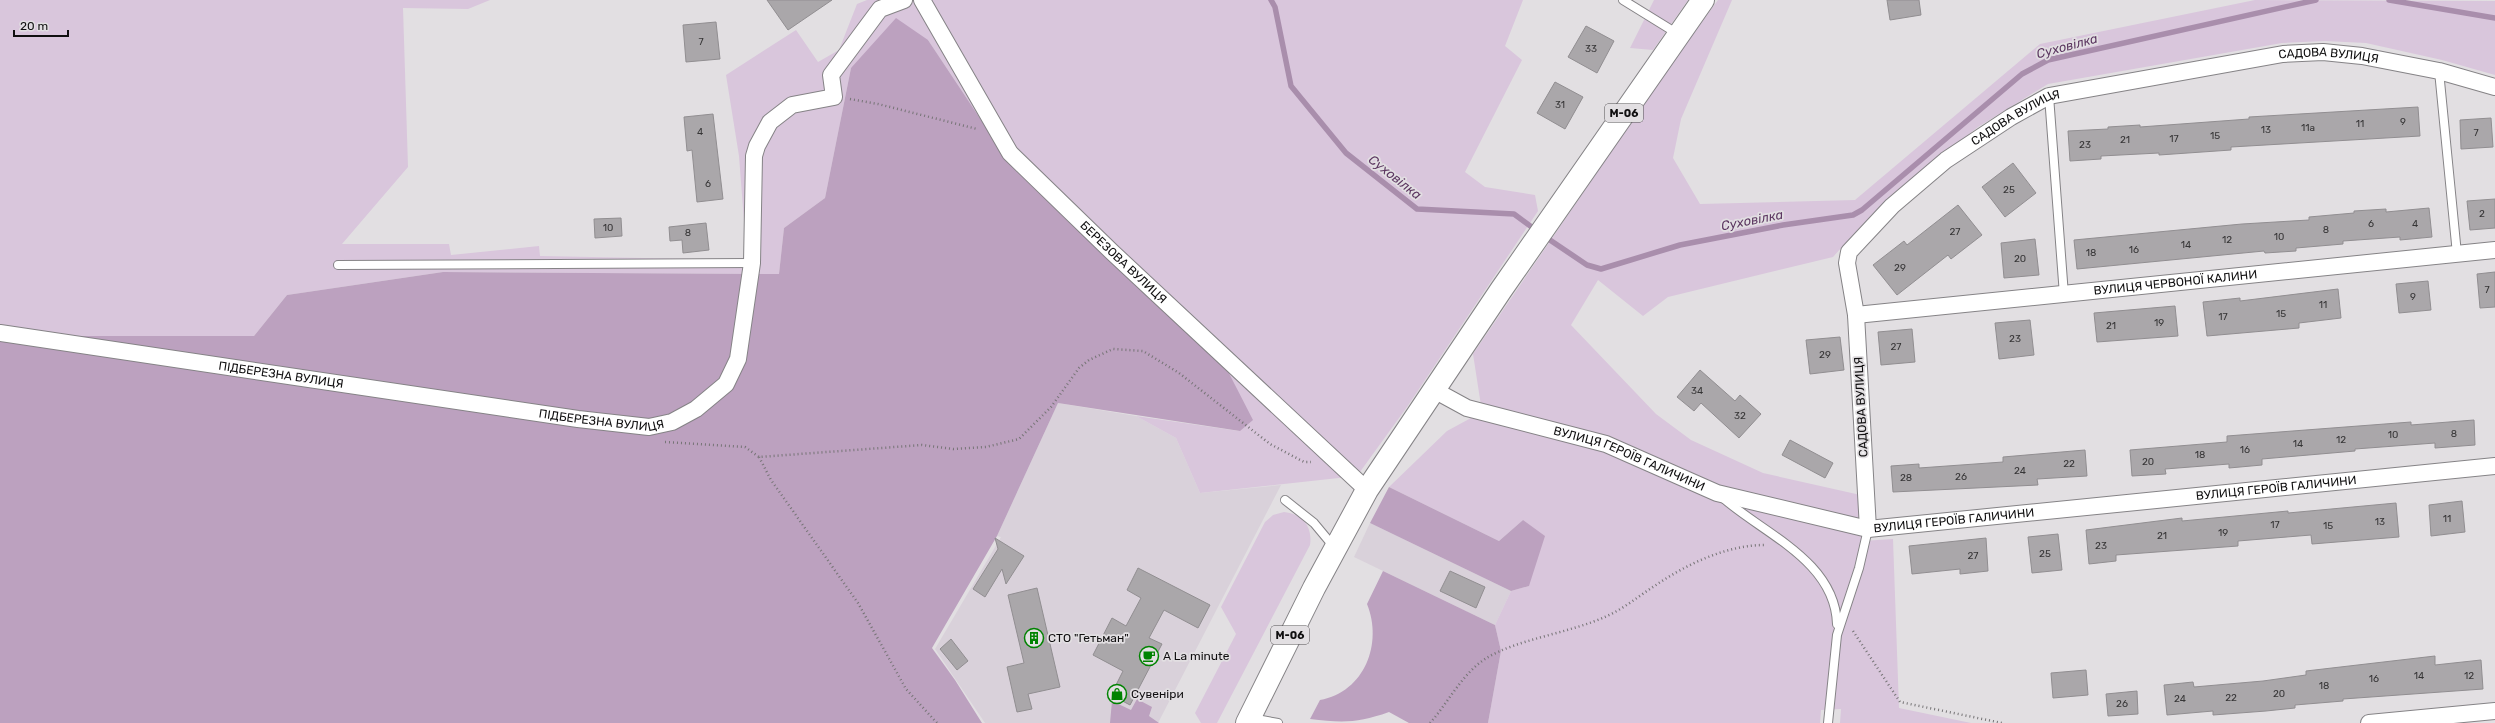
<svg xmlns="http://www.w3.org/2000/svg" width="2495" height="723" font-family="Rubik,sans-serif">
	<rect width="100%" height="100%" fill="#e2dfe2"/>
	<g fill="#d9d1da">
		<path d="M1058 403 1136 416 1176 438 1200 493 1281 485 1158 723H985L935 649 1001 537 997 536Z"/>
		<path d="M1370 523 1511 591 1495 625 1354 557Z"/>
	</g>
	<g fill="#d9c6dc">
		<path d="M0 0H490L468 9 403 8 408 167 342 244H449L451 255 539 246 540 256 747 260 739 156 726 75 796 30 818 62 839 50 857 4 867 0H1523L1505 46 1522 60 1465 172 1485 187 1535 195 1538 211 1407 407 1357 476 1200 493 1176 438 1136 416 1239 431 1216 348 1013 168 928 40 851 68 825 198 784 228 779 274 443 272 287 295 254 336 28 337 0 334Z"/>
		<path d="M1654 0H1688L1653 50 1630 48Z"/>
		<path d="M1718 0H1732L1681 119 1673 158 1700 204 1855 200 2040 44 2255 0 2495 1V75L2442 60 2366 43 2325 41 2282 43 2048 84 1978 127 1955 145 1888 200 1850 238 1833 257 1668 297 1643 316 1598 280 1571 325 1656 414 1691 440 1763 473 1865 496 1862 541 1893 539 1899 708 1971 723H1840L1841 709 1821 710 1820 723H1488L1501 651 1495 625 1511 591 1529 586 1523 520 1499 541 1389 487 1447 431 1482 412 1473 354 1667 70Z"/>
		<path d="M1284 512C1302 514 1313 526 1310 545L1217 723H1201L1195 713 1236 634 1221 607 1265 522 1273 515Z"/>
	</g>
	<g fill="#bca1bf">
		<path d="M896 18 928 40 1013 168 1216 348 1253 420 1240 431 1058 403 997 536 932 648 955 680 982 723H0V336H254L287 295 443 272 779 274 784 228 825 198 851 68Z"/>
		<path d="M1389 487 1499 541 1523 520 1545 536 1529 586 1511 591 1370 523Z"/>
		<path d="M1383 571 1495 625 1501 651 1488 723H1409L1389 712C1358 723 1343 723 1310 719L1320 700C1365 692 1383 643 1367 604Z"/>
		<path d="M1137 699 1152 707 1149 716 1159 723H1110L1112 701 1131 710Z"/>
	</g>
	<g fill="none" stroke-linecap="round" stroke-linejoin="round">
		<g stroke="#a98eac" stroke-width="5.5">
			<path d="M1271 0 1275 7 1291 86 1346 153 1417 209 1514 214 1537 231"/>
			<path d="M2389 0 2495 18"/>
			<path d="M1544 236 1587 265 1601 269 1680 245 1783 225 1853 215 1862 210 2022 74 2048 60 2316 0"/>
		</g>
	</g>
	<g fill="#aaa7aa" stroke="#918e91">
		<path d="M767 0H832L788 30Z"/>
		<path d="M1887 0H1919L1921 15 1890 20Z"/>
		<path d="M716 22 720 59 686 62 683 25Z"/>
		<path d="M1586 26 1614 41 1597 73 1568 57Z"/>
		<path d="M1555 82 1583 97 1565 129 1537 113Z"/>
		<path d="M2418 107 2420 136 2231 147V150L2159 155V153L2101 156V159L2070 161 2068 131 2108 129V127L2140 125V127L2249 119V117Z"/>
		<path d="M713 114 723 199 697 202 692 150 687 151 684 117Z"/>
		<path d="M2491 118 2493 147 2461 149 2460 120Z"/>
		<path d="M2013 163 2036 193 2005 217 1982 187Z"/>
		<path d="M2495 199V228L2470 230 2467 201Z"/>
		<path d="M1958 205 1982 235 1951 259 1948 255 1897 295 1873 265 1904 241 1907 245Z"/>
		<path d="M2429 208 2432 237 2400 240V237L2343 241V244L2296 248V251L2265 253 2264 251 2077 269 2074 240 2242 224 2309 220V217L2354 213V211L2386 209V212Z"/>
		<path d="M621 218 622 236 595 238 594 219Z"/>
		<path d="M706 223 709 250 683 253 682 240 670 241 669 227Z"/>
		<path d="M2035 239 2039 275 2004 278 2001 243Z"/>
		<path d="M2495 272V307L2480 308 2477 274Z"/>
		<path d="M2428 281 2431 310 2399 313 2396 284Z"/>
		<path d="M2338 289 2341 318 2299 323V328L2207 336 2203 302 2240 298V301Z"/>
		<path d="M2175 306 2178 336 2097 342 2094 313Z"/>
		<path d="M2030 320 2034 355 1999 359 1995 323Z"/>
		<path d="M1912 329 1915 362 1881 365 1878 332Z"/>
		<path d="M1840 337 1844 370 1810 374 1806 340Z"/>
		<path d="M1700 370 1735 401 1740 395 1761 414 1739 438 1701 403 1694 411 1677 397Z"/>
		<path d="M2474 420 2475 445 2435 448V443L2355 449V451L2262 459V465L2229 468V464L2165 469 2166 474 2132 476 2130 450 2227 442V436L2411 422V425Z"/>
		<path d="M1790 440 1833 463 1825 478 1782 455Z"/>
		<path d="M2085 450 2087 476 2037 479 2038 485 1893 492 1891 466 1919 464V468L2003 462V457Z"/>
		<path d="M2462 501 2465 532 2431 536 2429 505Z"/>
		<path d="M2396 503 2399 537 2312 544 2311 535 2238 541V546L2116 555V561L2089 564 2086 530 2182 518V521L2288 511V513Z"/>
		<path d="M2058 534 2062 570 2032 573 2028 537Z"/>
		<path d="M995 538 1024 556 1006 584 1002 569 985 597 973 589 998 549Z"/>
		<path d="M1986 538 1988 571 1960 574V569L1912 574 1909 546Z"/>
		<path d="M1138 568 1210 605 1198 628 1164 610 1149 638 1162 644 1130 705 1111 695 1123 671 1093 655 1112 618 1126 626 1141 598 1127 590Z"/>
		<path d="M1450 571 1485 587 1476 608 1440 591Z"/>
		<path d="M1037 588 1060 687 1028 694 1032 709 1017 712 1007 667 1024 663 1008 595Z"/>
		<path d="M951 639 968 661 957 670 940 649Z"/>
		<path d="M2435 656V665L2481 660 2483 689 2343 699V701L2295 705V708L2266 711 2213 715V711L2167 715 2164 685 2193 682 2194 687 2263 681 2306 675V671Z"/>
		<path d="M2086 670 2088 695 2053 698 2051 673Z"/>
		<path d="M2137 691 2138 714 2108 716 2106 694Z"/>
	</g>
	<g fill="none" stroke-linecap="round" stroke-linejoin="round">
		<g stroke="#858386" stroke-width="10">
			<g id="lane">
				<path d="M1623 0 1678 34"/>
				<path d="M2439 71 2457 254"/>
				<path d="M2049 96 2064 295"/>
				<path d="M338 265 752 263"/>
				<path d="M1723 498C1764 534 1835 561 1837 624"/>
				<path d="M1285 500 1314 523 1334 547"/>
				<path d="M1251 718 1278 723"/>
				<path d="M1828 723 1837 635 1859 568 1868 529"/>
			</g>
		</g>
		<g stroke="#858386" stroke-width="18">
			<g id="street">
				<path id="s1" d="M922 0 1010 153 1112 252 1367 490"/>
				<path id="s2" d="M1856 315 2495 250"/>
				<path id="s3" d="M0 333 578 419 649 427 672 422 696 409 726 384 738 359 752 263 754 156 757 146 770 122 792 105 834 97 831 75 880 9 904 0"/>
				<path id="s4" d="M1434 390 1467 408 1606 444 1717 493 1868 529 2495 466"/>
				<path id="s5" d="M1868 529 1856 315 1847 263 1849 252 1892 206 1946 160 2011 117 2049 96 2283 54 2323 52 2362 56 2439 71 2495 87"/>
				<path d="M2369 723 2495 711"/>
			</g>
		</g>
		<g stroke="#858386" stroke-width="24">
			<path id="highway" d="M1247 723 1314 588 1367 490 1501 290 1703 0"/>
		</g>
		<g stroke="#767476" stroke-width="2.5" stroke-dasharray="1 3" stroke-linecap="butt">
			<path d="M850 99 878 104 977 129"/>
			<path d="M665 442 745 447 759 457 922 445 953 449 986 447 1019 439 1051 407 1079 368 1089 360 1113 349 1143 351 1179 373 1270 444 1304 462H1311"/>
			<path d="M759 457 771 480 858 603 906 689 937 723"/>
			<path d="M1853 631 1900 702 2002 723"/>
			<path d="M1430 723C1448 703 1462 674 1485 659 1516 639 1571 633 1607 616 1625 608 1640 595 1656 585 1687 564 1727 545 1765 545"/>
		</g>
		<use href="#lane" stroke="#fff" stroke-width="8"/>
		<use href="#street" stroke="#fff" stroke-width="16"/>
		<use href="#highway" stroke="#fff" stroke-width="22"/>
	</g>
	<defs>
		<g id="building-ring" transform="scale(1)"><circle r="9.5" fill="#e2dfe2" stroke="#008301" stroke-width="1.5"/><path d="M-4-6H4V6H1V3H-1V6H-4ZM-2.5-4.3h1.7v1.8h-1.7ZM.8-4.3h1.7v1.8H.8ZM-2.5-1h1.7V.8h-1.7ZM.8-1h1.7V.8H.8Z" fill="#008301"/></g>
		<g id="cafe-ring" transform="scale(1)"><circle r="9.5" fill="#e2dfe2" stroke="#008301" stroke-width="1.5"/><path d="M-5.5-4.5H6V0H3Q3 3.5 0 3.5H-2.5Q-5.5 3.5-5.5 0ZM3-3.2v2h1.7v-2ZM-6 4.5H4V6H-6Z" fill="#008301"/></g>
		<g id="shop-ring" transform="scale(1)"><circle r="9.5" fill="#e2dfe2" stroke="#008301" stroke-width="1.5"/><path d="M-5-2.5h2.3a2.7 3.5 0 0 1 5.4 0H5L5.5 6h-11ZM-1.5-2.5h3a1.5 2.3 0 0 0-3 0Z" fill="#008301"/></g>
	</defs>
	<g fill-rule="evenodd">
		<use href="#building-ring" x="1034" y="638"/>
		<use href="#cafe-ring" x="1149" y="656"/>
		<use href="#shop-ring" x="1117" y="694"/>
	</g>
	<g text-anchor="middle" dominant-baseline="central" stroke-width="3.5" stroke-linejoin="round" paint-order="stroke">
		<g font-size="10" fill="#363536">
			<text x="701" y="42">7</text>
			<text x="1591" y="49">33</text>
			<text x="1560" y="105">31</text>
			<text x="2403" y="122">9</text>
			<text x="2360" y="124">11</text>
			<text x="2308" y="128">11а</text>
			<text x="2266" y="130">13</text>
			<text x="700" y="132">4</text>
			<text x="2476" y="133">7</text>
			<text x="2215" y="136">15</text>
			<text x="2174" y="139">17</text>
			<text x="2125" y="140">21</text>
			<text x="2085" y="145">23</text>
			<text x="708" y="184">6</text>
			<text x="2009" y="190">25</text>
			<text x="2482" y="214">2</text>
			<text x="2371" y="224">6</text>
			<text x="2415" y="224">4</text>
			<text x="608" y="228">10</text>
			<text x="2326" y="230">8</text>
			<text x="1955" y="232">27</text>
			<text x="688" y="233">8</text>
			<text x="2279" y="237">10</text>
			<text x="2227" y="240">12</text>
			<text x="2186" y="245">14</text>
			<text x="2134" y="250">16</text>
			<text x="2091" y="253">18</text>
			<text x="2020" y="259">20</text>
			<text x="1900" y="268">29</text>
			<text x="2487" y="290">7</text>
			<text x="2413" y="297">9</text>
			<text x="2323" y="305">11</text>
			<text x="2281" y="314">15</text>
			<text x="2223" y="317">17</text>
			<text x="2159" y="323">19</text>
			<text x="2111" y="326">21</text>
			<text x="2015" y="339">23</text>
			<text x="1896" y="347">27</text>
			<text x="1825" y="355">29</text>
			<text x="1697" y="391">34</text>
			<text x="1740" y="416">32</text>
			<text x="2454" y="434">8</text>
			<text x="2393" y="435">10</text>
			<text x="2341" y="440">12</text>
			<text x="2298" y="444">14</text>
			<text x="2245" y="450">16</text>
			<text x="2200" y="455">18</text>
			<text x="2148" y="462">20</text>
			<text x="2069" y="464">22</text>
			<text x="2020" y="471">24</text>
			<text x="1961" y="477">26</text>
			<text x="1906" y="478">28</text>
			<text x="2447" y="519">11</text>
			<text x="2380" y="522">13</text>
			<text x="2275" y="525">17</text>
			<text x="2328" y="526">15</text>
			<text x="2223" y="533">19</text>
			<text x="2162" y="536">21</text>
			<text x="2101" y="546">23</text>
			<text x="2045" y="554">25</text>
			<text x="1973" y="556">27</text>
			<text x="2419" y="676">14</text>
			<text x="2469" y="676">12</text>
			<text x="2374" y="679">16</text>
			<text x="2324" y="686">18</text>
			<text x="2279" y="694">20</text>
			<text x="2231" y="698">22</text>
			<text x="2180" y="699">24</text>
			<text x="2122" y="704">26</text>
		</g>
		<g fill="#e2dfe2" stroke="#4f4d4f" stroke-width="1">
			<rect x="1605" y="104" width="38" height="18" rx="3"/>
			<rect x="1271" y="626" width="38" height="18" rx="3"/>
		</g>
		<g font-size="11" font-weight="bold" fill="#100f10">
			<text x="1624" y="113">М-06</text>
			<text x="1290" y="635">М-06</text>
		</g>
		<g font-size="12" fill="#100f10" stroke="#e2dfe2">
			<text stroke="none"><textPath href="#s5" startOffset="817">САДОВА ВУЛИЦЯ</textPath></text>
			<text stroke="none"><textPath href="#s5" startOffset="494">САДОВА ВУЛИЦЯ</textPath></text>
			<text stroke="none"><textPath href="#s1" startOffset="334">БЕРЕЗОВА ВУЛИЦЯ</textPath></text>
			<text stroke="none"><textPath href="#s2" startOffset="321">ВУЛИЦЯ ЧЕРВОНОЇ КАЛИНИ</textPath></text>
			<text stroke="none"><textPath href="#s3" startOffset="284">ПІДБЕРЕЗНА ВУЛИЦЯ</textPath></text>
			<text transform="translate(1861 407) rotate(-93)">САДОВА ВУЛИЦЯ</text>
			<text stroke="none"><textPath href="#s3" startOffset="608">ПІДБЕРЕЗНА ВУЛИЦЯ</textPath></text>
			<text stroke="none"><textPath href="#s4" startOffset="208">ВУЛИЦЯ ГЕРОЇВ ГАЛИЧИНИ</textPath></text>
			<text stroke="none"><textPath href="#s4" startOffset="868">ВУЛИЦЯ ГЕРОЇВ ГАЛИЧИНИ</textPath></text>
			<text stroke="none"><textPath href="#s4" startOffset="544">ВУЛИЦЯ ГЕРОЇВ ГАЛИЧИНИ</textPath></text>
		</g>
		<g font-size="12" fill="#100f10" stroke="#e2dfe2" text-anchor="start">
			<text x="1048" y="638">СТО "Гетьман"</text>
			<text x="1163" y="656">A La minute</text>
			<text x="1131" y="694">Сувеніри</text>
		</g>
		<g font-size="13" font-style="italic" fill="#5c3761" stroke="#e2dfe2">
			<text transform="translate(2067 46) rotate(-15)">Суховілка</text>
			<text transform="translate(1395 177) rotate(38)">Суховілка</text>
			<text transform="translate(1752 220) rotate(-11)">Суховілка</text>
		</g>
	</g>
	<path d="M14 30v6h54v-6" fill="none" stroke="#100f10" stroke-width="2"/>
	<text x="20" y="30" font-size="12" fill="#100f10" stroke="#e2dfe2" stroke-width="3" paint-order="stroke">20 m</text>
</svg>
